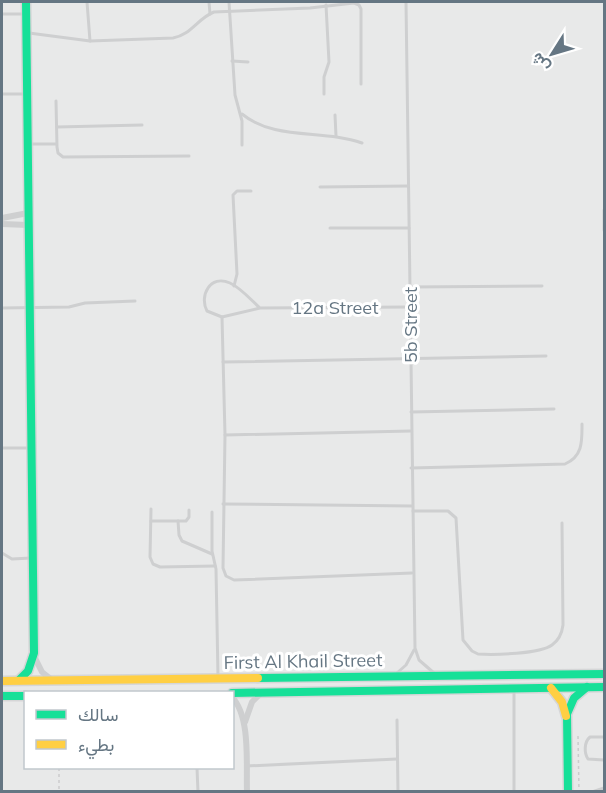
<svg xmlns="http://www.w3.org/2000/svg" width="606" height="793" font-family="Mulish,Vazirmatn,sans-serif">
	<rect width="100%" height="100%" fill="#f9f9f9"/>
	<path fill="#e8e9e9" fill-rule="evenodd" d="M2 2H604V791L2 792ZM26 692H232V768H26Z"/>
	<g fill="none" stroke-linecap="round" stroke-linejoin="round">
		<g stroke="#d5d6d7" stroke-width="11">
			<g id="fast">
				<path d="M258 678 604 674"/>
				<path d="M19 680 28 671 34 653 26 2"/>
				<path d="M232 693 604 687"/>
				<path d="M2 696H26"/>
				<path d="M568 792 567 714 574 698 587 687"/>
			</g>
		</g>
		<g stroke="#d5d6d7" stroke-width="11">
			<g id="slow">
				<path d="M2 681 258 678"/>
				<path d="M551 688 562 702 566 716"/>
			</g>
		</g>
		<g stroke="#cbcccd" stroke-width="1.5" stroke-dasharray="3 3" stroke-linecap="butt">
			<path d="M578 736 579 792"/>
			<path d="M59 768V792"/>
		</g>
		<g stroke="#cecfd0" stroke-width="3">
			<path d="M87 2 90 41"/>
			<path d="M209 2 210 14"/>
			<path d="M229 2 235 95 242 121V145"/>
			<path d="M406 2 415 648 419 660 434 673"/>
			<path d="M2 14H24"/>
			<path d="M29 33 90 41 173 38C191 35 198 18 214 12L310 8 354 3 359 5 361 9V84"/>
			<path d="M232 61 248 62"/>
			<path d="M2 94H26"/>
			<path d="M324 94V77L329 62 326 5"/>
			<path d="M56 101 57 147 58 153 63 157 189 156"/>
			<path d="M242 114C275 141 323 129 362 143"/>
			<path d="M335 115 336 136"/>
			<path d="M57 127 142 125"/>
			<path d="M30 144H56"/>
			<path d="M320 187 408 186"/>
			<path d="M604 210V230"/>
			<path d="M330 228H409"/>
			<path d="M234 286 237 274 233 195 237 191H251"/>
			<path d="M410 287 542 286"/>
			<path d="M2 308 69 307 85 303 135 301"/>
			<path d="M260 308C251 300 241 288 230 283 210 274 199 296 207 311L222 317 260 308 410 307"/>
			<path d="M222 317 225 435 223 568 226 576 234 580 412 573"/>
			<path d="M223 362 546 356"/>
			<path d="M411 412 554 409"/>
			<path d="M225 435 411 431"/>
			<path d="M2 448H31"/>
			<path d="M411 468 565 464C583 456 582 441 582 424"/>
			<path d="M223 504 412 506"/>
			<path d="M151 509 150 557 153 564 160 567 215 566"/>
			<path d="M413 511H448L456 518 463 640 472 651 478 654C494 655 540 654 552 645 559 640 562 633 563 625L562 523"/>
			<path d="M212 512V551L216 569 218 677"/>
			<path d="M151 521H186L189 517V510"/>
			<path d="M178 521 179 535 182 541 212 554"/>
			<path d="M2 553 12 559 31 558"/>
			<path d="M397 673 406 665 414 650"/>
			<path d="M514 691V792"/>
			<path d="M397 720 398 792"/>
			<path d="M604 737H590C584 742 584 753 588 759L604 760"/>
			<path d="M246 766 397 759"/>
			<path d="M197 768 198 792"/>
			<path d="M592 792 604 788"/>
		</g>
		<g stroke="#cecfd0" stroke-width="6">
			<path d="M2 218 28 213"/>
			<path d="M2 224 28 225"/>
			<path d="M34 656 42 672 52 680"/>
			<path d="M232 697C251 717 246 765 247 792"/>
			<path d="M245 722 252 702 262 692"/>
		</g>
		<use href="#fast" stroke="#16e098" stroke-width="8"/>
		<use href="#slow" stroke="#ffcf43" stroke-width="8"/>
	</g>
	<g text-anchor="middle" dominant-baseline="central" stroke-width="6" stroke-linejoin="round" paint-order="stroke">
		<g font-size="18" fill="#657683" stroke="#fff">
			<text x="335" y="307">12a Street</text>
			<text transform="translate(410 325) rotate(-90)">5b Street</text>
			<text transform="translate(303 661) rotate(-1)">First Al Khail Street</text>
		</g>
	</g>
	<rect width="606" height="793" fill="none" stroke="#657683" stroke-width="6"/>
	<rect x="24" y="691" width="210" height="78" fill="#ffffff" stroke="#c1c8cd" stroke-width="1.5"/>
	<rect x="36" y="710" width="30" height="9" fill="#16e098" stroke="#c1c8cd" stroke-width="1.5"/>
	<text x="78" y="721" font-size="18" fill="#657683">سالك</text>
	<rect x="36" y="740" width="30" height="9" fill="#ffcf43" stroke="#c1c8cd" stroke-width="1.5"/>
	<text x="78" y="751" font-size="18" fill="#657683">بطيء</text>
	<g transform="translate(552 54) rotate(233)" stroke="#ffffff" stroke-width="4.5" paint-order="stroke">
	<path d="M0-4.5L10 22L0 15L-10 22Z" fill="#657683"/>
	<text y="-9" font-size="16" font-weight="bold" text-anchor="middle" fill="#657683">ش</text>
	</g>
</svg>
